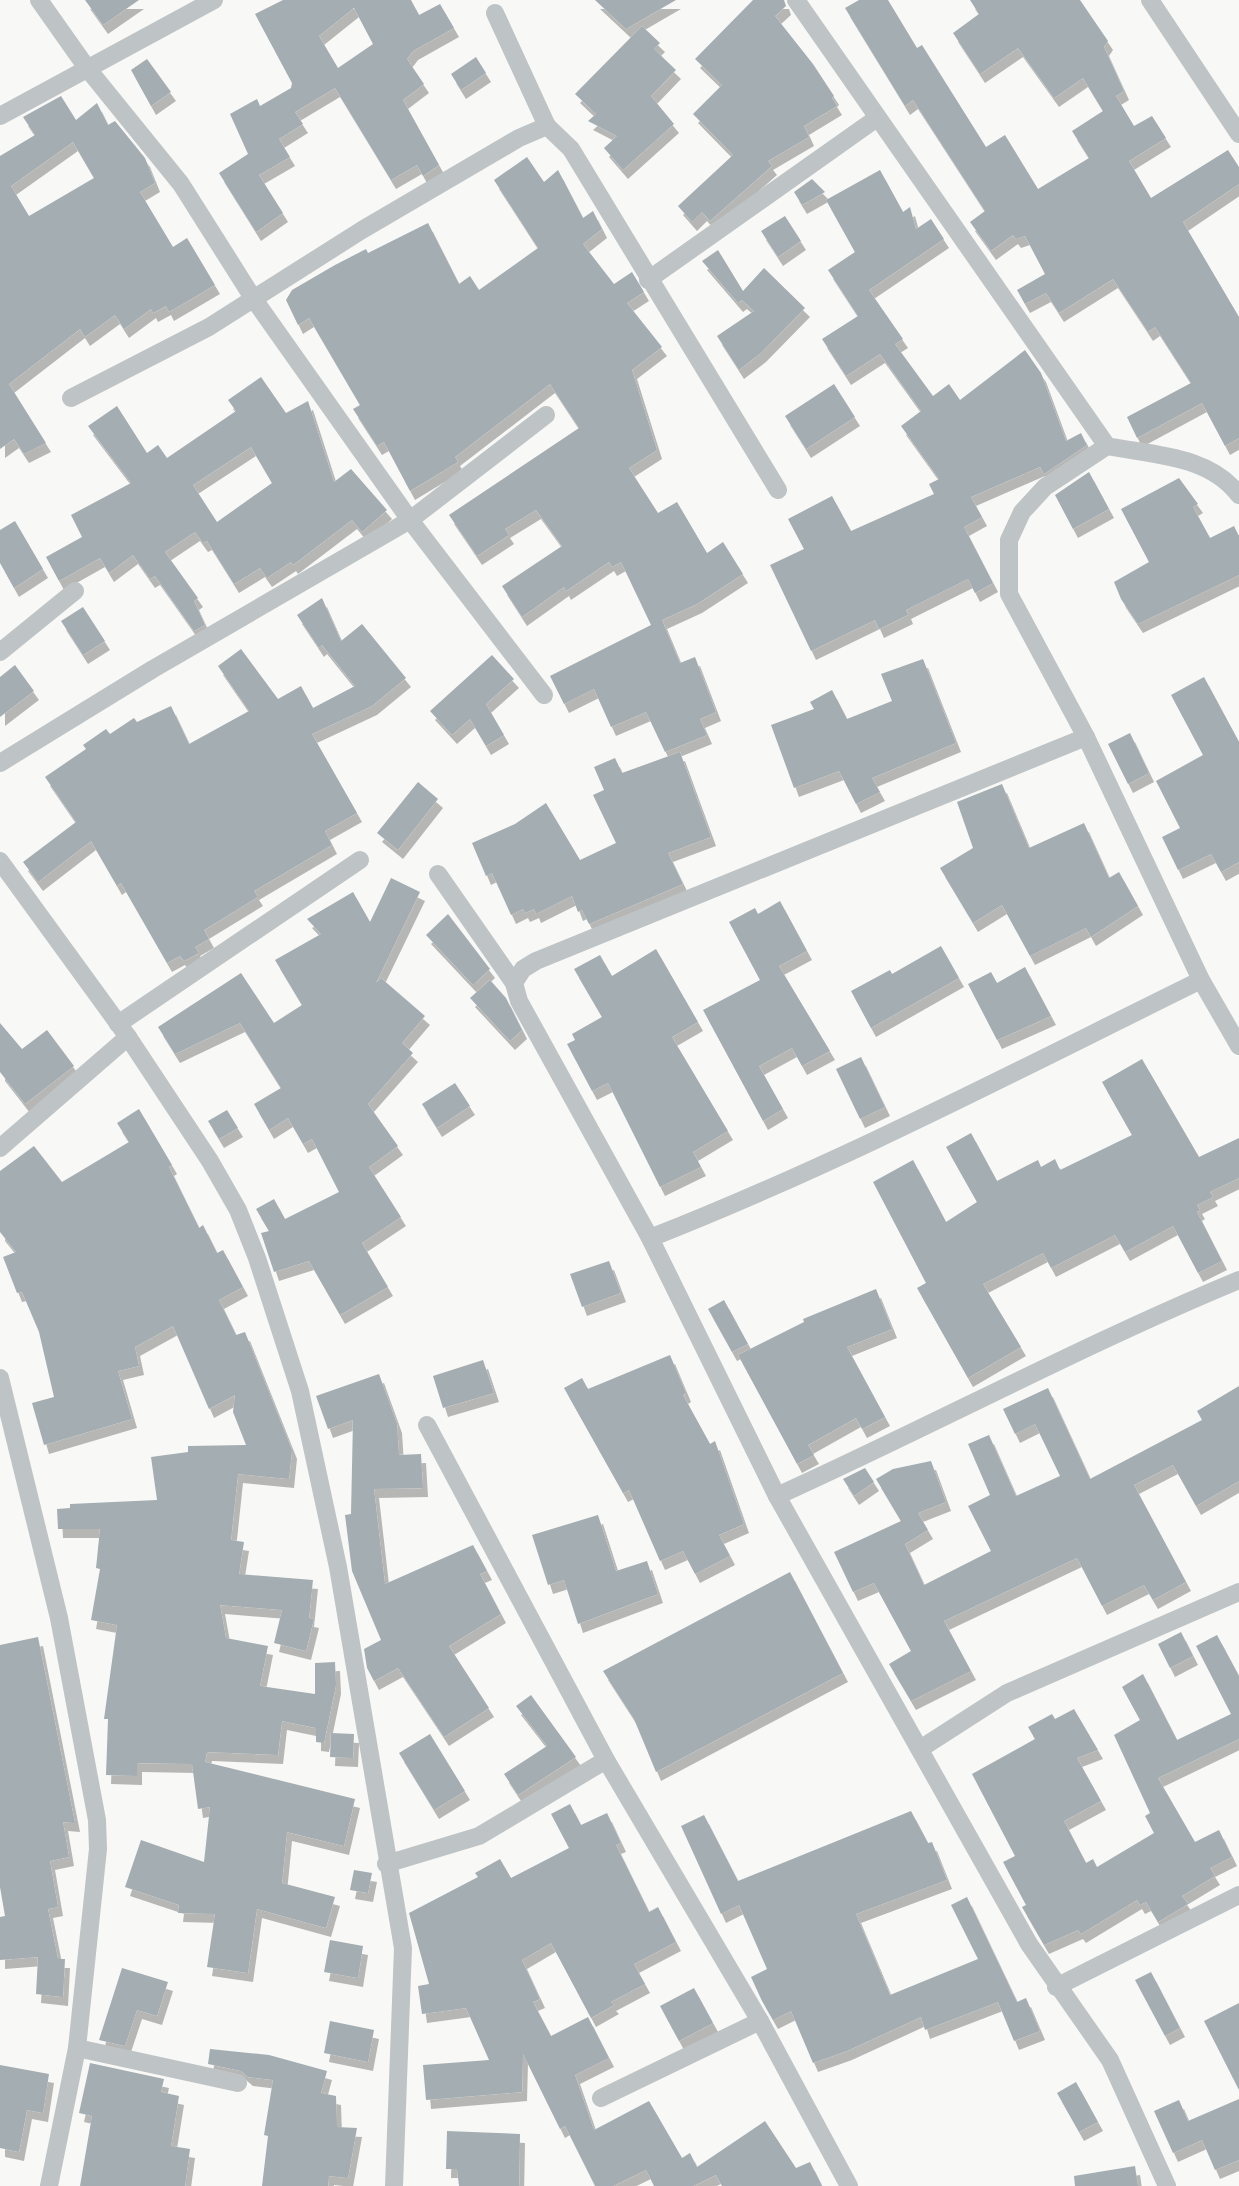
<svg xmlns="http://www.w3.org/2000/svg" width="1239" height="2186" font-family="'IBM Plex Sans',sans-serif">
	<defs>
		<filter id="shadow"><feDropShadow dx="5" dy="9" stdDeviation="0" flood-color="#0004"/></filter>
	</defs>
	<rect width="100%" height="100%" fill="#f8f8f6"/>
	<g fill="#a4adb1" fill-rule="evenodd" filter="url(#shadow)">
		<path d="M85 0H139L103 25Z"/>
		<path d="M283 0H411L419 15 440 4 454 28 413 51 407 59 424 84 403 100 439 165 423 176 417 165 391 180 335 88 295 112 303 124 279 139 290 157 259 175 283 213 256 232 219 173 248 154 230 114 257 99 260 106 291 88 292 83 255 14ZM354 8 373 44 338 68 319 36Z"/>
		<path d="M595 0H676L626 29Z"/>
		<path d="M753 0H784L786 6 775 16 813 64 834 96 832 98 837 106 804 126 809 137 768 161 772 166 710 221 702 212 692 222 678 206 733 155 693 114 722 85 695 59Z"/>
		<path d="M859 0H888L917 48 922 45 986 147 1005 135 1038 189 1089 158 1072 131 1103 111 1083 78 1054 98 1018 48 980 74 953 33 979 14 970 0H1080L1108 41 1104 47 1124 91 1116 96 1134 126 1152 116 1166 138 1129 161 1151 198 1228 150 1239 167V184L1183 222 1239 317V438L1225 446 1202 403 1137 438 1127 417 1191 383 1155 327 1148 332 1113 279 1059 313 1046 293 1025 304 1017 290 1045 274 1025 236 1016 239 1013 235 991 251 970 222 985 211 913 100 905 106 845 8Z"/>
		<path d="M642 26 660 43 654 49 676 70 651 96 674 124 623 170 604 148 617 136 588 121 596 114 575 94Z"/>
		<path d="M476 57 486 73 461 90 451 74Z"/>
		<path d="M147 59 171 92 151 106 131 70Z"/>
		<path d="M61 96 76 120 97 103 108 125 115 121 145 158 155 183 140 192 173 247 187 238 215 285 169 312 166 306 153 313 151 309 124 329 115 315 85 337 80 329 9 384 46 443 24 454 14 439 0 449V156L35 135 23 117ZM73 142 94 178 29 216 11 186Z"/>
		<path d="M527 157 544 182 558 170 583 218 593 211 602 229 583 244 614 284 632 272 644 292 627 303 662 347 632 370 657 450 629 468 658 513 677 502 707 553 723 542 743 574 697 604 662 620 680 663 695 657 716 712 700 719 707 735 665 752 646 712 611 727 594 689 564 704 550 676 651 625 621 562 612 567 609 562 566 591 564 587 522 617 502 586 562 546 536 510 505 529 509 535 477 556 449 515 579 428 550 384 455 457 458 462 410 491 384 442 377 446 353 409 360 405 309 318 298 325 286 300 292 290 335 265 366 249 368 253 428 223 459 284 470 276 479 290 538 248 494 180Z"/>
		<path d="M880 170 903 212 910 207 916 229 931 219 944 239 869 290 903 339 895 344 933 396 949 384 960 400 1025 350 1041 373 1066 441 1081 433 1087 445 1044 474 1040 467 971 497 982 517 964 527 993 583 975 593 968 579 906 610 908 615 879 629 875 620 811 651 770 565 804 549 788 519 832 496 851 531 934 494 929 484 939 479 901 426 921 411 880 354 846 376 822 339 858 316 828 270 855 252 826 200Z"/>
		<path d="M812 179 825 192 802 205 794 192Z"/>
		<path d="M785 216 801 241 778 257 761 231Z"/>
		<path d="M718 250 743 291 764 268 805 308 761 353 739 370 717 336 754 311 742 300 738 303 702 261Z"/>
		<path d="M261 377 286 413 308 401 334 482 351 469 387 510 362 532 352 520 293 565 291 562 267 578 260 568 234 584 207 541 203 543 195 532 165 552 198 598 194 601 205 625 194 631 155 576 150 579 133 555 109 573 100 558 59 581 46 557 82 537 71 515 131 483 88 426 117 406 147 453 158 445 167 458 236 411 228 400ZM251 447 272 483 217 522 193 485Z"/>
		<path d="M834 384 855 417 806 449 785 416Z"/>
		<path d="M1089 472 1109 509 1073 529 1055 495Z"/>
		<path d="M1179 478 1198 504 1193 507 1210 538 1234 526 1239 536V575L1138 624 1121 599 1114 582 1149 562 1121 509Z"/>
		<path d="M15 521 43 569 14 588 0 563V530Z"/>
		<path d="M322 598 341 641 362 624 406 678 372 706 312 734 357 813 325 831 332 845 254 891 258 897 204 930 209 939 195 947 199 953 184 961 180 956 167 963 121 883 117 886 91 841 38 882 23 862 76 822 45 777 86 749 83 745 106 729 110 734 134 718 137 722 171 706 189 744 249 711 218 666 241 649 278 699 301 686 313 708 355 686 322 645 319 648 297 615Z"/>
		<path d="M83 607 105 641 83 655 61 621Z"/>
		<path d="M492 655 514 679 486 704 504 735 486 746 470 719 452 735 430 711Z"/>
		<path d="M923 659 956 743 872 778 880 792 856 804 839 771 794 788 771 725 814 709 810 702 832 690 847 719 892 701 881 674Z"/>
		<path d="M15 665 34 691 0 717V677Z"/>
		<path d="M1204 677 1239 742V862L1221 872 1211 854 1178 870 1162 837 1180 828 1156 781 1203 755 1171 695Z"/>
		<path d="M1130 733 1149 773 1128 784 1108 744Z"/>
		<path d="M680 752 711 837 668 853 683 884 589 924 582 910 578 912 572 896 536 914 534 909 525 913 523 909 511 915 492 873 486 876 472 843 515 824 546 803 580 860 616 843 593 795 604 790 594 767 615 758 622 773Z"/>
		<path d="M418 782 438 799 398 850 377 833Z"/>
		<path d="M1002 784 1029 848 1084 823 1109 878 1119 872 1138 906 1091 937 1086 928 1030 956 1002 905 973 923 940 868 973 848 957 802Z"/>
		<path d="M391 878 420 892 376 983 381 978 425 1016 402 1043 413 1053 368 1104 398 1146 369 1167 401 1217 362 1243 388 1287 340 1315 309 1261 274 1272 261 1233 269 1231 256 1209 274 1199 285 1219 339 1192 312 1139 303 1144 288 1118 269 1130 254 1104 281 1088 240 1023 175 1054 158 1027 241 973 274 1023 302 1005 275 960 321 934 307 919 353 892 370 922Z"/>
		<path d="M780 901 807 951 779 966 830 1051 802 1066 792 1048 759 1066 783 1109 763 1121 703 1010 760 980 729 922 755 908 758 914Z"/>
		<path d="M448 914 490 969 473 985 426 935Z"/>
		<path d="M941 946 959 978 871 1028 851 991 890 970 892 974Z"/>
		<path d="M656 949 698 1022 672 1037 728 1131 693 1152 701 1167 660 1187 608 1083 592 1091 567 1044 575 1040 572 1034 602 1017 574 969 600 955 612 976Z"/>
		<path d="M1025 967 1051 1016 997 1040 968 984 991 972 997 983Z"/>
		<path d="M490 980 506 998 522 1030 510 1041 470 998Z"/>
		<path d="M0 1023 22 1049 47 1030 74 1066 25 1104 0 1072Z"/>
		<path d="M861 1057 885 1107 860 1119 836 1069Z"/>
		<path d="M1142 1059 1199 1157 1239 1138V1178L1210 1192 1213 1197 1197 1205 1200 1210 1197 1212 1222 1261 1198 1273 1173 1226 1125 1252 1115 1235 1051 1268 1043 1253 983 1284 1021 1347 968 1378 917 1288 926 1283 873 1182 913 1160 946 1222 977 1202 946 1147 971 1133 997 1181 1038 1160 1041 1167 1055 1159 1060 1170 1132 1135 1102 1082Z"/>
		<path d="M455 1083 470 1106 437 1128 422 1104Z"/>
		<path d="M139 1109 172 1165 169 1167 199 1228 203 1225 217 1253 223 1250 243 1287 219 1300 236 1335 245 1332 292 1450 289 1479 238 1474 231 1540 244 1542 239 1574 313 1580 309 1618 314 1619 306 1651 274 1643 282 1610 220 1605 226 1638 268 1646 260 1686 315 1694V1663L335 1662 336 1685 324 1743 316 1742V1728L282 1721 278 1755 207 1752 205 1762 355 1799 344 1846 287 1832 282 1883 335 1897 326 1928 257 1909 248 1973 207 1967 215 1914 178 1913 179 1905 125 1887 141 1840 204 1862 210 1807 198 1809 192 1764 137 1763V1776L106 1775 108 1719H104L117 1625 91 1620 100 1569 96 1568 100 1529H58L57 1509 70 1508V1504L157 1500 151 1457 188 1452V1446L246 1445 233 1412 235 1395 209 1409 173 1326 135 1347 139 1366 118 1371 132 1419 44 1445 32 1403 54 1397 39 1332 22 1292 17 1293 3 1257 16 1252 0 1232V1171L34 1146 62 1182 129 1142 117 1123Z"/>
		<path d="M227 1110 238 1128 219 1139 208 1121Z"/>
		<path d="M609 1261 621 1293 582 1307 570 1274Z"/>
		<path d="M876 1289 892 1329 847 1347 885 1417 862 1429 856 1418 808 1445 814 1455 797 1464 738 1355 804 1322 803 1319Z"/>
		<path d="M724 1300 748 1344 732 1352 708 1309Z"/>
		<path d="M670 1355 686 1393 683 1395 710 1444 715 1441 744 1524 719 1535 730 1556 695 1574 683 1551 660 1561 629 1490 623 1493 564 1388 582 1378 588 1389Z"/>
		<path d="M483 1360 494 1393 443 1408 433 1376Z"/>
		<path d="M379 1374 397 1424 399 1455 421 1454 423 1488 374 1489 385 1584 473 1545 487 1571 480 1574 501 1614 449 1646 489 1708 444 1737 398 1668 374 1681 367 1668 364 1649 381 1640 352 1571 345 1515 351 1514 353 1420 328 1429 316 1396Z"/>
		<path d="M1239 1386V1481L1196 1506 1173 1465 1134 1485 1186 1582 1153 1600 1144 1585 1102 1606 1077 1558 944 1621 971 1671 911 1701 889 1664 911 1651 874 1583 853 1592 834 1552 901 1521 876 1479 893 1469 931 1461 946 1502 918 1513 928 1530 905 1544 924 1585 991 1551 968 1506 990 1495 968 1444 989 1435 1016 1496 1060 1476 1035 1424 1015 1434 1003 1409 1048 1388 1090 1479 1202 1420 1197 1411Z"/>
		<path d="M865 1468 874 1482 854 1496 843 1479Z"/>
		<path d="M598 1515 616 1571 647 1561 658 1594 578 1624 564 1580 548 1585 532 1535Z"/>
		<path d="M790 1572 843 1673 656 1772 634 1719 603 1671Z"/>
		<path d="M1181 1632 1193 1656 1170 1668 1158 1644Z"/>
		<path d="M1217 1635 1239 1676V1739L1158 1778 1195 1842 1219 1830 1232 1857 1210 1868 1215 1876 1182 1896 1188 1904 1158 1922 1146 1902 1140 1905 1137 1900 1081 1934 1078 1930 1044 1945 1022 1907 1026 1905 1003 1862 1015 1856 972 1774 1035 1739 1028 1727 1052 1714 1055 1719 1074 1709 1098 1750 1077 1758 1101 1801 1064 1821 1086 1863 1093 1859 1097 1867 1154 1833 1145 1816 1150 1813 1114 1735 1140 1720 1122 1687 1143 1674 1177 1740 1231 1714 1196 1646Z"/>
		<path d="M38 1637 75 1823 63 1822 69 1857 50 1861 58 1907 48 1909 58 1959H65L63 1997 36 1994 38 1957 0 1960V1917L5 1916 0 1887V1645Z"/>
		<path d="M531 1695 576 1757 518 1795 504 1774 547 1746 516 1706Z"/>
		<path d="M331 1733 354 1734 353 1758 330 1757Z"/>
		<path d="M430 1734 465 1791 434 1810 399 1753Z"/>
		<path d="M570 1804 581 1825 607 1813 621 1843 616 1845 649 1912 658 1907 676 1942 634 1964 645 1984 611 2002 614 2005 591 2018 551 1943 522 1960 540 1999 533 2002 551 2036 588 2017 609 2058 575 2075 594 2130 649 2101 682 2158 690 2153 697 2167 765 2121 796 2168 810 2162 822 2186H722L716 2175 693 2186H654L646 2170 613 2186H595L565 2126 560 2129 523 2054 522 2092 426 2100 423 2065 489 2060 466 2008 422 2014 418 1986 429 1984 409 1913 478 1877 475 1873 500 1859 511 1878 569 1848 551 1814Z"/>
		<path d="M911 1811 928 1843 932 1842 947 1880 856 1914 890 1995 978 1959 951 1905 967 1897 1017 2002 1026 1998 1040 2031 1014 2041 998 2002 925 2030 921 2017 847 2051 813 2063 791 2011 773 2020 762 2001 751 1977 767 1969 739 1905 721 1914 681 1826 704 1815 738 1881Z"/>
		<path d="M354 1870 372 1873 368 1893 350 1890Z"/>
		<path d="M330 1940 363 1946 358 1978 324 1972Z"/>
		<path d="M122 1968 168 1982 157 2016 137 2010 125 2046 99 2040Z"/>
		<path d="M1151 1972 1180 2028 1165 2036 1135 1980Z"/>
		<path d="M694 1988 713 2023 679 2041 660 2006Z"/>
		<path d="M1239 2003V2090L1204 2021Z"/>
		<path d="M330 2021 374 2030 368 2062 324 2053Z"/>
		<path d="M210 2049 269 2055 327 2071 321 2093 336 2096 337 2127 357 2128 348 2178 329 2176 328 2186H262L268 2136 264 2135 273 2080 248 2077 241 2071 208 2064Z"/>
		<path d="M90 2063 164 2079 161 2092 179 2096 171 2146 190 2149 185 2186H80L92 2116 79 2113Z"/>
		<path d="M0 2065 49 2074 43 2113 27 2110 19 2152 0 2148Z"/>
		<path d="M1076 2082 1098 2122 1079 2132 1057 2093Z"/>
		<path d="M1239 2099V2160L1215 2170 1202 2140 1173 2153 1154 2111 1179 2100 1188 2121Z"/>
		<path d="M447 2131 520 2134 519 2186H459L457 2169H446Z"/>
		<path d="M1135 2166 1138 2186H1075L1074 2176Z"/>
	</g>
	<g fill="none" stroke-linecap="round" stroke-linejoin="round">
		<g stroke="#bec3c5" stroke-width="18">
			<path d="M39 0 87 68 181 184 253 298 410 520 544 695"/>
			<path d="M796 0 1107 446C1153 455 1209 455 1239 495"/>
			<path d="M1150 0 1239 134"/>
			<path d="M495 13 547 126"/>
			<path d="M0 116 214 0"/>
			<path d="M648 280 877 118"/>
			<path d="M71 398 209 327 362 230 519 138 547 126 571 149 778 490"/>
			<path d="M1107 446 1045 487 1022 512 1009 540V594L1086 737 1201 980 1239 1046"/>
			<path d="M0 652 75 591"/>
			<path d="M1086 737 536 961 523 969 514 983 519 1001 650 1238 777 1496 1029 1944 1110 2060 1167 2186"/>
			<path d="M0 763 153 669 410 520 546 415"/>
			<path d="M0 861 128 1037 210 1161 238 1210 257 1258 300 1391 338 1567 403 1948 394 2186"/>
			<path d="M438 874 514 983"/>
			<path d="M118 1024 360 860"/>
			<path d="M0 1148 128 1037"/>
			<path d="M650 1238C839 1164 1020 1069 1201 980"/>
			<path d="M0 1378 59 1618 97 1820 98 1849 77 2048 49 2186"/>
			<path d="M427 1425 606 1760 760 2021 849 2186"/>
			<path d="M777 1496C932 1426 1082 1345 1239 1280"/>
			<path d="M920 1749 1007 1693 1239 1592"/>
			<path d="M386 1864 479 1836 606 1760"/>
			<path d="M1056 1987 1239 1895"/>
			<path d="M77 2048 238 2083"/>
			<path d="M601 2098 760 2021"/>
		</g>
	</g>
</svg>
